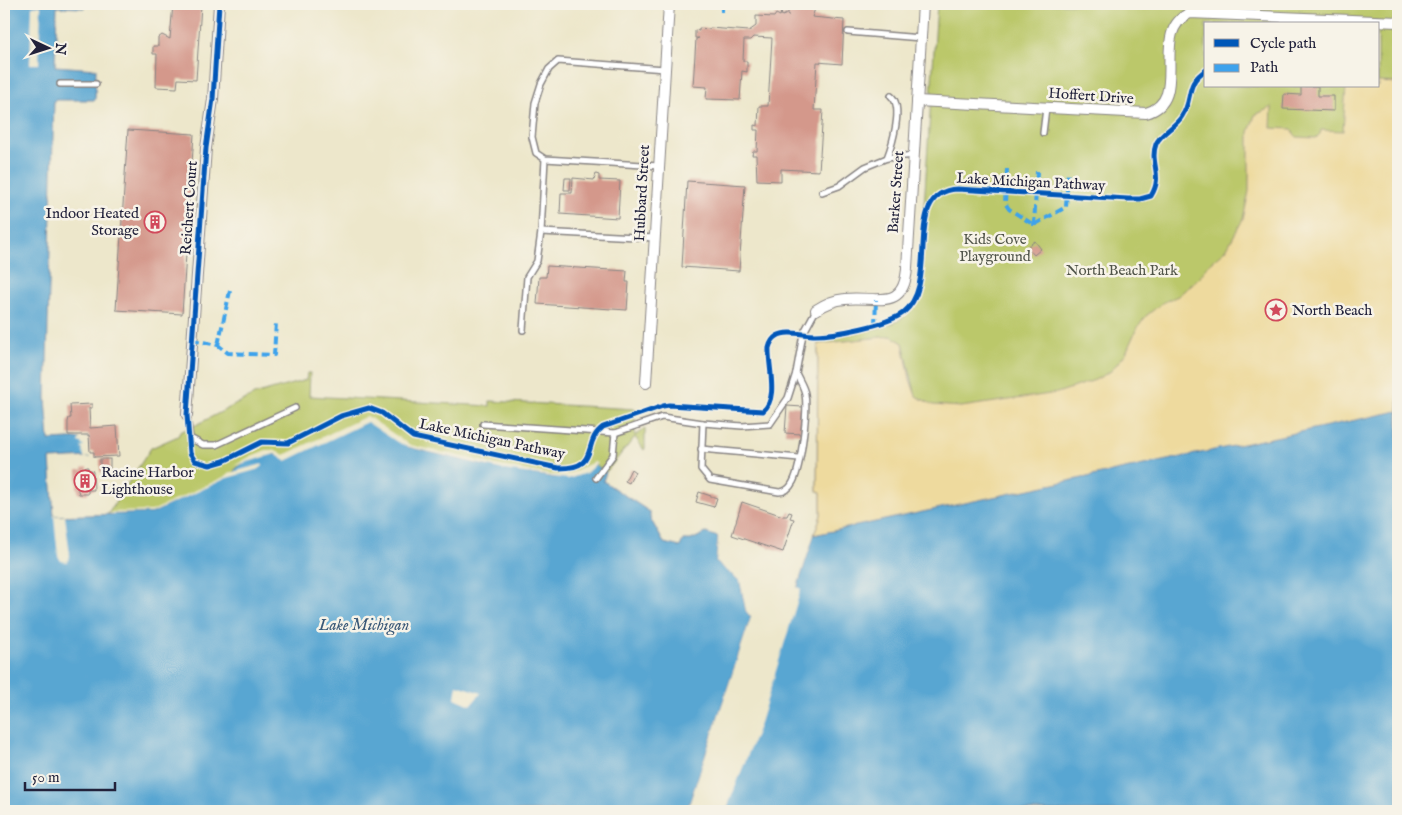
<svg xmlns="http://www.w3.org/2000/svg" width="1402" height="815" font-family="'IM FELL English',serif">
	<rect width="100%" height="100%" fill="#f7f3e8"/>
	<filter id="ink" filterUnits="userSpaceOnUse"><feTurbulence type="fractalNoise" baseFrequency=".02" numOctaves="2"/><feDisplacementMap in="SourceGraphic" scale="10" xChannelSelector="R" yChannelSelector="G"/><feConvolveMatrix kernelMatrix="1 2 1 2 8 2 1 2 1" color-interpolation-filters="sRGB"/></filter>
	<filter id="wash" filterUnits="userSpaceOnUse"><feTurbulence type="fractalNoise" baseFrequency=".0096" numOctaves="4" result="noise"/><feDisplacementMap in="SourceGraphic" scale="20" xChannelSelector="R" yChannelSelector="G"/><feGaussianBlur stdDeviation="1.12" result="paint"/><feColorMatrix in="noise" values="0 0 0 0 0 0 0 0 0 0 0 0 0 0 0 0 0 1.4 0 .05"/><feComposite in="paint" operator="in"/></filter>
	<g filter="url(#wash)">
		<rect width="100%" height="100%" fill="#ede7cb"/>
		<g fill="#bbc86a" stroke="#6e7552" fill-rule="evenodd">
			<path d="M937 4H1398V430L934 520 914 388 903 343 891 336 818 344V342L824 341V337C846 334 876 331 896 322 905 317 912 309 918 300ZM1206 24H1378V86H1206Z"/>
			<path d="M307 373H310L309 396 490 406V401L635 409V436L645 428V448L644 450 635 437 606 472 594 464 569 477 283 458C263 458 244 455 232 474L152 513 108 514 151 448 178 436 180 432 194 426 254 395 306 380Z"/>
		</g>
		<path fill="#eeda9e" stroke="#887e6c" d="M1378 82 1398 83V430L814 535 821 515V492L817 491 818 344 891 336 903 343 910 379 916 396 933 405 961 407 1057 393 1095 380 1111 371 1126 353 1136 330 1146 316 1162 303 1178 296 1199 278 1208 265 1226 250 1243 219 1249 191V132L1255 115 1272 107 1271 128 1292 129 1293 133 1297 137 1316 138 1320 134 1321 130 1343 131 1346 86H1378Z"/>
		<g fill="#59a6d2" stroke="#3e6486">
			<path d="M4 4H84V8L57 7 55 66 96 69 95 100H54L46 398 49 440 89 438 90 457 50 459 54 516 152 513 232 474C242 459 267 447 284 458L367 419 409 447 484 465 551 477H569L594 464 606 472 603 481 650 512V518L664 543 680 547 683 540H691L706 533 718 537 716 562 740 581 746 611 751 617 687 811H4Z"/>
			<path d="M1398 411V811H726L814 535Z"/>
		</g>
		<g fill="#ede7cb">
			<path d="M33 6H41L39 64H30L32 7Z"/>
			<path d="M367 416 410 445 505 467 551 475 568 474 594 462 597 463 586 473 568 479 504 470 409 447 397 442 367 422 286 461 275 454 234 466 251 456 266 450 278 451 284 455Z"/>
			<path d="M80 438H89L90 452H92V457L84 458V455L82 454 84 453 81 451H83L81 448 84 446 80 445H82L81 443 78 442Z"/>
			<path d="M263 464V466L259 469 227 478 152 513 108 514 113 512 152 511 226 476 229 473Z"/>
			<path d="M54 516H65L70 556 67 562 61 561 58 556Z"/>
			<path d="M812 534 814 535 797 587 801 589 759 726 726 811H723Z"/>
			<path d="M721 536 719 561 742 580 748 610 754 617 690 811H687L751 617 746 611 740 581 716 562 718 537Z"/>
			<path d="M457 685 473 690 481 693 471 705 455 698Z"/>
		</g>
		<g id="blocks">
			<g fill="#d4988b">
				<path d="M173 4 201 5 196 80 178 79 177 88 156 87 157 54H153V46H158V38L162 35 170 39Z"/>
				<path d="M779 4H819L818 10 815 9 812 17 844 20 842 64 817 62 814 110H823L819 171 781 169V181L757 180 756 155H752L753 151H757L758 130H754V125L758 126 759 106H768L772 38 753 37 750 40H744L743 61H747V72L742 71 740 100 706 99 707 87 693 86 696 39 699 38H695V30L699 31V28L710 29V28L749 31 756 26V16L774 17 776 14 780 16 781 12 782 16 787 14 788 16V11H782V7L779 6Z"/>
				<path d="M1301 86H1318V96H1334V111L1283 109 1284 94 1301 95Z"/>
				<path d="M128 130 194 134 182 314 116 310Z"/>
				<path d="M596 174 599 175V180L620 181 618 218 560 214 561 193H572L573 178 594 180Z"/>
				<path d="M565 178H571L570 190H564Z"/>
				<path d="M687 181 745 185 739 271 682 267Z"/>
				<path d="M1035 241 1041 249 1034 255 1027 247Z"/>
				<path d="M547 266 627 271 626 282H629L627 310 537 304 539 277H546Z"/>
				<path d="M92 404V408H89L90 428 117 426 119 456 94 457V452H90L89 435H68V422L69 418H71L70 405Z"/>
				<path d="M787 406 803 407 801 434 785 433Z"/>
				<rect x="100" y="459" width="10" height="13"/>
				<path d="M88 467V470H92L93 472 94 490H88V494H79L77 487V470H82V468Z"/>
				<path d="M631 469 635 472 629 483 625 481Z"/>
				<path d="M699 492 717 498 714 507 696 502Z"/>
				<path d="M742 502 783 516H787L789 512 792 513 790 518 794 519 783 552 732 535Z"/>
			</g>
		</g>
	</g>
	<g filter="url(#ink)">
		<use href="#blocks" fill-opacity="0" stroke="#888483" stroke-width="1"/>
		<g fill="none" stroke-linecap="round" stroke-linejoin="round">
			<g stroke="#888483" stroke-width="8">
				<g id="lane">
					<path d="M848 32 921 38"/>
					<path d="M60 84H96"/>
					<path d="M1043 133 1046 108"/>
					<path d="M887 158C892 145 904 106 891 96"/>
					<path d="M659 166 545 159 536 153 532 137 535 103 541 84 549 69 558 61 665 69"/>
					<path d="M822 192 839 186 865 167 887 158 914 155"/>
					<path d="M541 232 655 238"/>
					<path d="M523 330 527 277 537 261 541 232 545 159"/>
					<path d="M187 415 190 438 203 445H216L295 408"/>
					<path d="M703 423 701 469 710 480 779 492C786 492 790 488 793 482 801 467 808 411 805 394 804 387 799 380 796 373"/>
					<path d="M483 424 615 433 662 417 703 423 742 426 770 424 788 398 796 373 803 334 816 310"/>
					<path d="M701 449 799 458"/>
					<path d="M596 478 613 455 615 433"/>
				</g>
			</g>
			<g stroke="#888483" stroke-width="12">
				<g id="street">
					<path d="M917 101 1146 113C1193 100 1147 32 1190 13L1398 22"/>
					<path d="M816 310C825 304 834 300 845 299 874 295 904 313 907 268L923 4"/>
					<path d="M646 383 669 4"/>
					<path d="M187 415 206 148 213 99 219 4"/>
				</g>
			</g>
			<use href="#lane" stroke="#fff" stroke-width="5"/>
			<use href="#street" stroke="#fff" stroke-width="10"/>
			<g stroke="#3ea2ec" stroke-width="4" stroke-dasharray="8 4" stroke-linecap="butt">
				<path d="M722 12V4"/>
				<path d="M1007 169 1005 203 1009 209 1034 225 1066 207 1068 172"/>
				<path d="M1034 226 1037 171"/>
				<path d="M875 325 876 300"/>
				<path d="M192 340 218 345 228 353 274 355 276 322"/>
				<path d="M218 345 230 291"/>
			</g>
			<g stroke="#f7f3e8" stroke-width="8">
				<path id="cycleway" d="M219 4 213 99 206 148 187 415 190 453 195 461 210 465 224 461 262 442 288 443 341 416 369 408 382 413 413 437 558 468C601 469 581 443 603 427L663 406 669 405 763 411C779 398 768 367 769 348 770 344 772 339 777 336 787 330 803 335 815 335 835 335 887 325 903 313 942 283 900 192 957 189L1128 199H1140L1151 196C1164 175 1149 163 1156 144 1161 132 1176 127 1182 116 1194 98 1184 84 1206 70"/>
			</g>
			<use href="#cycleway" stroke="#0057b8" stroke-width="5"/>
		</g>
	</g>
	<defs>
		<g id="building-ring" transform="scale(1.125)"><circle r="9.5" fill="#f7f3e8" stroke="#d1495b" stroke-width="1.5"/><path d="M-4-6H4V6H1V3H-1V6H-4ZM-2.5-4.3h1.7v1.8h-1.7ZM.8-4.3h1.7v1.8H.8ZM-2.5-1h1.7V.8h-1.7ZM.8-1h1.7V.8H.8Z" fill="#d1495b"/></g>
		<g id="sight-ring" transform="scale(1.125)"><circle r="9.5" fill="#f7f3e8" stroke="#d1495b" stroke-width="1.5"/><path d="M0-6L1.8-2.2L6-1.7L2.9 1.2L3.7 5.4L0 3.3L-3.7 5.4L-2.9 1.2L-6-1.7L-1.8-2.2Z" fill="#d1495b"/></g>
	</defs>
	<g fill-rule="evenodd">
		<use href="#building-ring" x="155" y="222"/>
		<use href="#sight-ring" x="1276" y="310"/>
		<use href="#building-ring" x="85" y="481"/>
	</g>
	<g text-anchor="middle" dominant-baseline="central" stroke-width="5" stroke-linejoin="round" paint-order="stroke">
		<g font-size="15" fill="#22223b" stroke="#f7f3e8">
			<text transform="translate(1091 96) rotate(4)">Hoffert Drive</text>
			<text transform="translate(1031 182) rotate(3)">Lake Michigan Pathway</text>
			<text transform="translate(896 192) rotate(-86)">Barker Street</text>
			<text transform="translate(642 193) rotate(-87)">Hubbard Street</text>
			<text transform="translate(189 208) rotate(-86)">Reichert Court</text>
			<text transform="translate(492 439) rotate(12)">Lake Michigan Pathway</text>
		</g>
		<g font-size="15" fill="#22223b" stroke="#f7f3e8" text-anchor="start">
			<text x="139" y="213" text-anchor="end">Indoor Heated<tspan x="139" dy="17">Storage</tspan></text>
			<text x="1292" y="310">North Beach</text>
			<text x="101" y="472">Racine Harbor<tspan x="101" dy="17">Lighthouse</tspan></text>
		</g>
		<g font-size="15" fill="#505449" stroke="#f7f3e8">
			<text x="995" y="239">Kids Cove<tspan x="995" dy="17">Playground</tspan></text>
			<text x="1122" y="270">North Beach Park</text>
		</g>
		<g font-size="16" font-style="italic" fill="#385777" stroke="#f7f3e8">
			<text x="364" y="626">Lake Michigan</text>
		</g>
	</g>
	<rect width="1402" height="815" fill="none" stroke="#f7f3e8" stroke-width="20"/>
	<rect x="1204" y="22" width="175" height="65" fill="#f7f3e8" stroke="#a29fa3"/>
	<rect x="1214" y="39" width="25" height="8" fill="#0057b8" stroke="#a29fa3"/>
	<text x="1250" y="48" font-size="15" fill="#22223b">Cycle path</text>
	<rect x="1214" y="64" width="25" height="8" fill="#3ea2ec" stroke="#a29fa3"/>
	<text x="1250" y="72" font-size="15" fill="#22223b">Path</text>
	<g transform="translate(48 48) rotate(94)" stroke="#f7f3e8" stroke-width="4" paint-order="stroke">
	<path d="M0-4L9 19L0 12L-9 19Z" fill="#22223b"/>
	<text y="-8" font-size="14" font-weight="bold" text-anchor="middle" fill="#22223b">N</text>
	</g>
	<path d="M25 782v8h90v-8" fill="none" stroke="#22223b" stroke-width="2.5"/>
	<text x="32" y="782" font-size="15" fill="#22223b" stroke="#f7f3e8" stroke-width="4" paint-order="stroke">50 m</text>
</svg>
